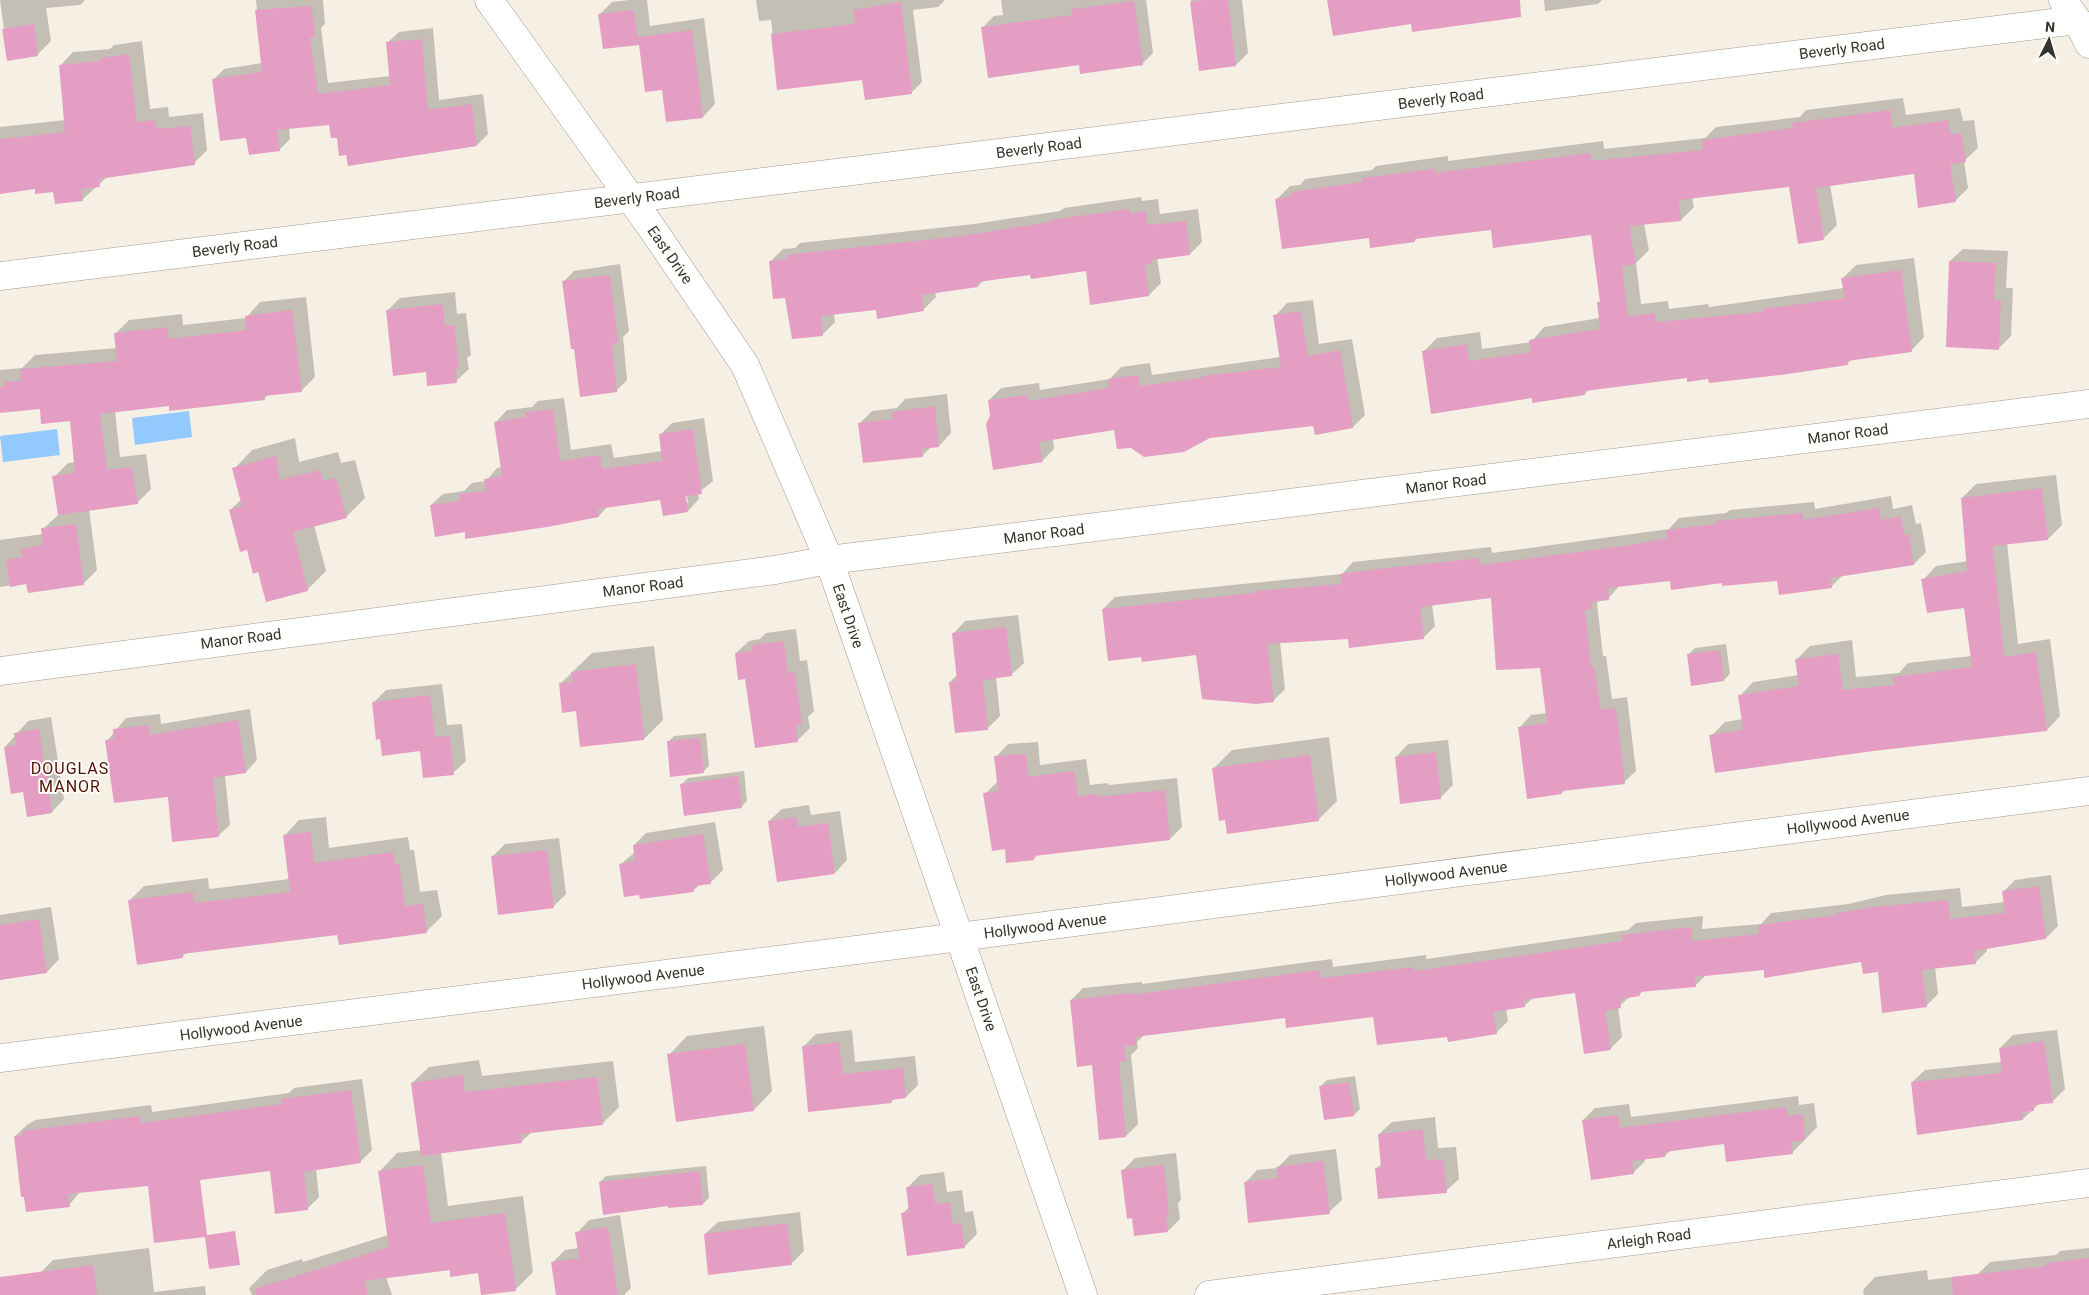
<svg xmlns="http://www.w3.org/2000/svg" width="2089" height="1295" font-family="Roboto,sans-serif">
	<rect width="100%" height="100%" fill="#f6efe3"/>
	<g fill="#92c9ff">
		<path d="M189 411 192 437 135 445 132 418Z"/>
		<path d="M57 429 60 455 3 462 0 436Z"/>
	</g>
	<g fill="#0003" fill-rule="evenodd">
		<path d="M0 0H85L80 5 46 8 51 41 38 54 8 59Z"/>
		<path d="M256 0H323L325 24 321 28 328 83 390 76 387 43 399 32 433 28 439 100 483 94 488 134 477 145 348 153 330 124 289 128 290 139 279 150 247 136 213 80 224 69 262 63Z"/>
		<path d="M629 0H647L650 26 704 18 715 104 703 117 663 89 640 42 638 44 599 15 612 2Z"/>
		<path d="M756 0H945L938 7 913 10 922 82 912 92 863 79 779 89 771 20 759 21Z"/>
		<path d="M1001 0H1146L1153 53 1142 64H1080L983 27 994 16 1003 15Z"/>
		<path d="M1191 0H1242L1248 53 1236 65 1200 70Z"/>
		<path d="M1544 0H1602L1598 4 1545 11Z"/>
		<path d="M142 41 150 109 168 107 169 117 203 113 207 150 194 163 108 176 82 200 36 188 0 192V127L66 120 60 66 73 52 110 49 114 45Z"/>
		<path d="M1903 98 1906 115 1960 108 1963 121 1974 120 1978 148 1964 161 1968 188 1955 201 1915 173 1830 185 1837 225 1824 238 1790 186 1692 197 1694 207 1681 220 1644 224 1649 250 1636 263 1641 304 1668 301 1669 309 1708 304 1709 307 1844 288 1843 278 1856 265 1914 258 1924 337 1911 351 1852 359 1847 364 1709 378 1688 377 1589 389 1585 394 1533 396 1424 351 1437 338 1480 332 1482 349 1531 342 1544 327 1600 318 1599 302 1601 300 1593 234 1492 229 1417 238 1414 241 1370 237 1277 199 1290 186 1300 185 1305 179 1372 170 1376 166 1448 156V161L1603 141 1604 149 1705 138 1716 127 1800 117 1806 110Z"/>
		<path d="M1141 197 1142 201 1158 199 1160 214 1198 209 1202 242 1190 254 1157 258 1161 283 1149 295 1087 269 1031 274 984 280 978 286 935 292 936 297 923 310 877 309 834 313 835 322 822 335 786 297 770 262 783 249 795 248 800 243 974 224 1060 211 1064 208Z"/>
		<path d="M1963 249 2008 251 2006 288H2013L2011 336 1999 348 1950 261Z"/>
		<path d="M620 264 629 331 623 337 627 380 616 391 575 348 563 282 574 271Z"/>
		<path d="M455 292 457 314 466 313 471 355 467 358 469 369 456 381 427 370 387 311 400 298Z"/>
		<path d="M306 297 315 377 301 391 268 395 264 399 170 405 115 411 120 457 146 454 151 489 137 503 89 509 97 570 83 584 27 583 0 587V540L43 534V529L59 514 54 477 68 463 75 462 71 420 41 408 0 411V370L22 368 35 355 117 348 115 334 129 320 182 314 183 325 246 318 260 302Z"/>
		<path d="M1313 300 1319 344 1352 339 1365 415 1353 427 1315 424 1115 429 1053 439 1054 449 1042 461 992 416 989 400 1001 388 1039 383 1040 390 1110 379 1121 367 1150 363 1152 375 1280 357 1275 316 1287 303Z"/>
		<path d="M947 394 951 433 939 446 931 447 922 456 860 423 872 411 897 408 905 399Z"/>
		<path d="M564 398 571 450 611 444 614 458 662 451 660 435 672 423 704 418 713 481 698 493 699 499 688 511 661 498 608 506 599 516 466 531 431 505 443 494 464 491 472 483 486 481 497 468 502 467 496 422 507 410 532 407 538 401ZM686 490 688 503H686Z"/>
		<path d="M295 438 299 462 338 452 341 463 355 460 365 498 346 517 314 525 326 571 307 590 259 570 230 510 242 499 234 469 252 450Z"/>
		<path d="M2056 475 2062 525 2048 539 2007 543 2018 644 2050 639 2060 716 2047 730 1711 736 1725 722 1743 719 1740 696 1753 682 1799 675 1797 659 1810 646 1852 640 1856 677 1899 673 1908 663 1972 656 1965 606 1923 580 1936 566 1968 561 1962 498 1976 484Z"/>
		<path d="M1891 496 1893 509 1912 505 1916 524 1921 523 1926 552 1914 564 1843 575 1831 587 1778 580H1671L1620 585 1609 598 1600 600 1597 603 1603 656H1606L1612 699 1627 697 1636 771 1624 782 1565 790 1561 793 1520 727 1531 715 1547 713 1541 666 1492 597 1432 604 1435 626 1423 638H1349L1280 642 1285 689 1273 701 1197 654 1142 656 1103 609 1115 597 1342 574 1353 562 1491 547 1492 553 1669 529 1679 518 1726 513 1730 510 1814 502 1815 509Z"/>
		<path d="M1018 615 1024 663 1011 675 996 677 1000 716 988 728 950 682 957 675 953 634 965 621Z"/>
		<path d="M796 629 800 661 807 660 814 711 808 717 810 728 797 741 746 677 736 653 749 641 760 639 766 633Z"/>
		<path d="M1726 644 1730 674 1724 680 1692 684 1689 654 1695 648Z"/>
		<path d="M654 646 663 720 644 739 577 710 560 684 592 653Z"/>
		<path d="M442 684 447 725 462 724 466 761 453 773 421 750 373 703 386 690Z"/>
		<path d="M250 709 257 760 246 772 225 775 230 825 218 836 107 741 126 718 160 714 161 724Z"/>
		<path d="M51 717 64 799 52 812 24 791 5 747 28 721Z"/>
		<path d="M706 733 709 766 703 772 668 742 674 736Z"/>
		<path d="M1329 737 1337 801 1318 820 1226 819 1213 769 1232 750Z"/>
		<path d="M1448 740 1453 785 1440 798 1396 757 1408 744Z"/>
		<path d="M1038 742 1040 765 1086 759 1090 785 1108 783 1109 785 1177 778 1182 827 1170 839 1038 854 1034 859 1006 848 985 794 998 781 996 757 1008 744Z"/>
		<path d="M744 771 747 801 741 807 682 784 688 778Z"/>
		<path d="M809 805 811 815 840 811 847 860 835 873 769 821 782 809Z"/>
		<path d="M326 817 329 848 408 837 410 850H414L420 892 437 890 442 916 426 932 339 934 187 952 182 957 129 901 144 886 208 878 209 889 289 879 284 836 299 820Z"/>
		<path d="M715 822 723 870 710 883 700 884 694 890 640 893 621 864 635 852 634 845 646 833Z"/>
		<path d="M559 838 566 894 554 906 492 857 505 844Z"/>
		<path d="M2051 875 2058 926 2046 938 1987 948V951L1975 963 1935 967 1938 994 1926 1006 1879 970 1862 961 1707 974 1695 986 1644 990 1639 995 1631 996 1618 1007 1622 1037 1610 1049 1576 991 1533 998 1524 1006 1506 1009 1508 1021 1496 1033 1448 1035 1374 1015 1286 1017 1144 1035 1137 1042 1138 1048 1131 1055 1138 1124 1126 1136 1093 1063 1071 1000 1083 988 1142 982V984L1332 959 1333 967 1426 955V959L1628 930 1636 923 1703 916 1702 929 1761 924 1771 913 1848 904 1886 895 1960 888 1962 907 2005 902 2003 892 2015 880Z"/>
		<path d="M51 907 59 959 47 972 0 979V915Z"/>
		<path d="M764 1026 772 1091 754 1110 669 1055 687 1036Z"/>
		<path d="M852 1030 855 1062 915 1056 918 1085 906 1097 895 1098 891 1102 810 1111 803 1047 816 1034Z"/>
		<path d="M2057 1030 2065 1089 2052 1102 2040 1103 2023 1119 1912 1082 1925 1070 2002 1062 2000 1048 2013 1035Z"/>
		<path d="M479 1060 482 1076 613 1061 619 1107 602 1124 532 1132 521 1142 441 1152 448 1206 523 1196 533 1272 515 1290 479 1271 451 1269 386 1277 392 1295H252L249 1288 267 1270 302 1259 303 1262 388 1235 379 1172 397 1153 421 1150 412 1083 429 1067Z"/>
		<path d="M1355 1076 1360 1109 1354 1115 1321 1086 1327 1080Z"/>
		<path d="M362 1079 372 1150 360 1162 316 1169 319 1197 307 1209 271 1169 80 1192 69 1205 15 1136 27 1125 35 1120 151 1105 152 1112 289 1093 294 1088Z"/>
		<path d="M1798 1096 1799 1105 1814 1103 1817 1127 1792 1153 1726 1143 1671 1150 1665 1156 1645 1158V1161L1633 1173 1583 1120 1595 1108 1629 1104 1631 1117Z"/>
		<path d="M1435 1117 1438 1148 1456 1147 1459 1179 1446 1191 1377 1168 1382 1163 1379 1134 1392 1122Z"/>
		<path d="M1336 1149 1342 1200 1329 1212 1245 1183 1257 1170 1277 1168 1290 1155Z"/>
		<path d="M1176 1153 1181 1200 1178 1203 1180 1219 1168 1231 1133 1217 1123 1170 1135 1158Z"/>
		<path d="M706 1166 709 1198 703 1204H669L600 1182 606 1176Z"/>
		<path d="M944 1172 947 1192 962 1190 965 1212 973 1211 977 1234 964 1247 903 1213 909 1207 907 1188 920 1175Z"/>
		<path d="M800 1212 804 1251 791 1264 705 1234 718 1222Z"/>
		<path d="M620 1215 631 1288 624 1295H557L553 1262 565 1250 579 1248 577 1233 589 1220Z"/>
		<path d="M149 1248 154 1292 205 1286 206 1295H44L41 1272 53 1260Z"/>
		<path d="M2089 1248V1295H1864L1863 1290 1875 1277 1927 1270 1928 1280 1978 1274 1990 1262 2056 1255 2060 1251Z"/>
	</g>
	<g fill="#e49ec4">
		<path d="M1204 0H1228L1236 66 1199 71 1190 2Z"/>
		<path d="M1327 0H1520L1521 17 1412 32 1411 24 1333 36Z"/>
		<path d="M1134 1 1143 65 1080 74 1079 65 988 78 981 27 1072 15V9Z"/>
		<path d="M901 2 912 94 865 100 862 80 777 90 771 34 855 24 853 10Z"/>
		<path d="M312 6 315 37H310L318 94 390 85 386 42 422 39 428 110 472 104 477 146 348 166 346 155 339 156 337 138H331L329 125 277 130 280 151 249 155 246 138 220 141 212 79 262 72 255 10Z"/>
		<path d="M634 10 639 45 603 49 598 14Z"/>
		<path d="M34 24 38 56 7 61 2 29Z"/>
		<path d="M692 30 703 118 666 122 662 90 645 92 638 37Z"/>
		<path d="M129 54 137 122 155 120 156 129 190 126 195 165 99 179 100 187 81 189 83 201 55 204 53 192 35 194V189L0 194V139L65 132 59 65 100 61 99 58Z"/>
		<path d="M1890 110 1893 128 1948 120 1950 134 1961 133 1966 162 1950 164 1956 202 1918 208 1914 174 1816 188 1824 240 1798 244 1789 187 1679 200 1681 221 1629 226 1636 264 1622 266 1628 317 1655 313 1656 322 1762 312V309L1845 298 1841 278 1901 270 1912 352 1847 361 1848 365 1781 375 1709 383 1708 379 1687 382V378L1585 391V395L1532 403V398L1431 414 1422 351 1467 344 1469 361 1531 352 1529 340 1600 329 1597 302H1600L1591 235 1493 248 1491 230 1415 239V242L1370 248 1369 238 1282 249 1275 199 1292 196 1291 192 1362 182V178L1435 169V173L1590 153 1592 161 1703 150 1702 140 1793 128 1792 123Z"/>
		<path d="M1129 209 1130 213 1146 211 1148 225 1186 221 1190 255 1152 260V263L1145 264 1149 296 1090 305 1086 271 1031 279 1030 275 978 282V287L922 295 924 311 877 319 876 310 821 316 823 336 792 339 785 298 773 299 769 261 787 259 786 255 961 236 1050 222V220Z"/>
		<path d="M1949 261 1996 263 1994 300H2001L1999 350 1946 347Z"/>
		<path d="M610 275 618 343 612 344 617 392 580 397 574 349H571L562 281Z"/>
		<path d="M443 304 445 326 454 325 459 369H455L457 383 427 386 426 372 393 376 386 310Z"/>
		<path d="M292 310 302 392 264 396 265 400 169 411V406L100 414 107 470 132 467 138 504 58 515 52 476 75 473 70 421 41 424 40 409 0 413V387L5 386 4 382 21 381 20 369 117 361 114 333 168 327 169 339 246 330 245 316Z"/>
		<path d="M1301 311 1308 356 1340 350 1353 428 1315 435 1313 426 1210 438 1184 452 1144 457 1131 448 1117 449 1114 430 1039 442 1043 462 993 470 986 424 990 416 988 400 1027 395 1028 401 1109 388 1108 379 1138 375 1140 386 1202 378V376L1281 367 1273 315Z"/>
		<path d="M935 406 939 447 922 449 923 457 863 463 858 423 893 419 892 412Z"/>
		<path d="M553 409 560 461 600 455 602 469 662 461 659 434 693 429 702 494 686 496 688 512 663 516 660 500 598 509 599 517 547 527 465 539V532L435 537 430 505 460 501 459 494 486 491 484 479 502 476 494 422 526 417 525 412Z"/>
		<path d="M276 456 280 480 320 470 323 481 336 478 347 518 293 532 308 591 266 602 258 572 253 574 247 550 240 552 229 510 242 506 232 468Z"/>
		<path d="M2042 488 2048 540 1993 546 2004 657 2036 652 2047 731 1873 751 1715 773 1709 735 1743 730 1738 695 1799 686 1795 659 1838 654 1843 690 1894 685 1893 677 1972 667 1964 608 1927 613 1921 579 1967 571 1961 498Z"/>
		<path d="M1879 508 1881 520 1901 516 1904 535 1909 534 1914 565 1831 578 1832 588 1779 595 1777 581 1722 586V583L1671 590 1670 581 1608 588 1609 600 1591 602 1592 609 1585 610 1591 667H1594L1601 710 1616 708 1625 784 1562 791V794L1527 799 1518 727 1547 723 1540 668 1496 670 1491 598 1420 607 1424 639 1349 648 1348 639 1267 644 1274 702 1256 704 1202 699 1196 655 1142 662 1141 657 1108 661 1102 609 1254 593V591L1342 584 1340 574 1377 569 1480 558 1481 565 1631 545 1667 538 1666 530 1717 524 1716 521 1803 513V520Z"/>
		<path d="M76 524 84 585 28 593 26 584 10 587 6 560 22 557 21 549 43 545 41 528Z"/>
		<path d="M1006 627 1012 676 983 680 988 730 955 733 949 682 957 681 952 633Z"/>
		<path d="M784 641 788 673 795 672 802 725 796 726 798 742 755 748 745 679 738 680 735 653 753 651 752 645Z"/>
		<path d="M1720 650 1724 681 1691 686 1687 654Z"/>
		<path d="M636 664 644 740 580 747 576 711 562 713 559 683 573 682 571 672Z"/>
		<path d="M430 695 435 737 450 736 454 775 423 778 420 751 382 756 380 739 376 740 372 702Z"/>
		<path d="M238 720 246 773 213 778 219 837 172 842 168 797 114 803 105 740 114 739 113 729 149 725 150 735Z"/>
		<path d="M39 729 52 813 27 817 23 792 11 794 4 747 16 745 14 733Z"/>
		<path d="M700 738 704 773 670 777 667 741Z"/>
		<path d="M1436 752 1441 799 1400 804 1395 757Z"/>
		<path d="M1026 754 1028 777 1074 771 1078 796 1097 794V797L1165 790 1170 840 1034 856V860L1006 863 1005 849 992 851 983 793 998 791 994 756Z"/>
		<path d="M1310 755 1319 821 1227 834 1225 820 1219 821 1212 768Z"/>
		<path d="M738 776 742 808 684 816 680 784Z"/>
		<path d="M797 817 798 827 828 823 835 874 777 882 768 821Z"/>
		<path d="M311 832 314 863 393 852 395 865 399 864 405 906 423 904 427 933 339 945 337 935 182 954 183 958 137 965 128 900 193 892 194 903 290 892 283 835Z"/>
		<path d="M703 834 711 884 694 886V892L640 899 639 895 624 897 619 864 635 861 633 845Z"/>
		<path d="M547 850 554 908 498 915 491 856Z"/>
		<path d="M2039 886 2046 939 1974 951 1976 964 1922 970 1927 1007 1882 1013 1878 972 1863 974 1861 962 1764 978V970L1695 977 1696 987 1639 992 1640 996 1620 999 1621 1008 1605 1011 1611 1050 1584 1054 1575 993 1524 1000 1525 1007 1493 1012 1497 1034 1448 1042 1447 1037 1377 1045 1373 1017 1286 1028 1285 1018 1135 1037 1136 1045 1124 1046 1126 1061 1119 1062 1126 1137 1099 1140 1092 1065 1077 1067 1070 1000 1130 993 1131 995 1320 970 1321 978 1414 967V971L1623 941 1622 935 1692 927 1691 941 1759 934 1758 925 1837 915V913L1873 907 1948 900 1950 919 2005 913 2002 891Z"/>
		<path d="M39 919 47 973 0 980V925Z"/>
		<path d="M2044 1041 2053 1103 2034 1105V1111L2022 1112 2023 1120 1917 1135 1911 1082 2002 1073 1999 1048Z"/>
		<path d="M839 1042 843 1074 903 1068 906 1098 891 1100 892 1103 808 1112 802 1046Z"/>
		<path d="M745 1044 754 1111 676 1122 667 1054Z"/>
		<path d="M463 1075 465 1092 597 1077 603 1125 521 1134 522 1143 421 1156 411 1083Z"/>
		<path d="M1349 1082 1354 1116 1324 1120 1319 1086Z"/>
		<path d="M351 1090 361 1163 304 1172 308 1210 275 1214 270 1171 200 1180 207 1235 235 1231 240 1265 209 1269 205 1237 154 1243 148 1186 68 1194 70 1207 26 1212 24 1197H21L14 1136 23 1135 22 1131 140 1116 141 1123 282 1104 281 1099Z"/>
		<path d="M1786 1107 1788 1116 1803 1114 1805 1140 1791 1142 1793 1154 1726 1162 1724 1144 1665 1152V1157L1632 1161 1634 1174 1591 1180 1582 1120 1618 1115 1620 1128Z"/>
		<path d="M1423 1129 1426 1160 1443 1159 1447 1193 1378 1199 1375 1168 1381 1167 1378 1134Z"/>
		<path d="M1323 1161 1330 1214 1248 1223 1244 1182 1278 1178 1276 1167Z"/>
		<path d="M423 1165 431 1223 505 1213 516 1291 481 1295 478 1273 450 1277V1270L364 1281 368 1295H256L255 1289 389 1247 378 1171Z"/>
		<path d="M1164 1165 1169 1214H1166L1168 1232 1134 1236 1132 1218 1127 1219 1121 1170Z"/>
		<path d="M700 1171 703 1205 668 1208V1206L603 1215 599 1182Z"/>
		<path d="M932 1184 935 1204 950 1202 953 1224 961 1223 965 1248 907 1256 901 1213 909 1212 906 1187Z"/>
		<path d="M787 1223 792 1265 708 1275 704 1234Z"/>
		<path d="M608 1227 618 1295H556L551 1262 579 1258 575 1232Z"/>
		<path d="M2089 1258V1295H1953L1952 1277 2046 1266V1263Z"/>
		<path d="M93 1265 97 1295H0V1277Z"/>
	</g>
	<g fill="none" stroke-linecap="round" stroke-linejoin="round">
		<g stroke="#a09a8f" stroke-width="29">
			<g id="minor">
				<path d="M489 0 649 224 745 365 829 560 1083 1295"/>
				<path d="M2063 0 2077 20 2089 44"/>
				<path d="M0 276 2077 20"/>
				<path d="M0 671 775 570 829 560 2089 404"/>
				<path d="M0 1058 959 937 2089 791"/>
				<path d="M1209 1295 2089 1183"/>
			</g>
		</g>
		<use href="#minor" stroke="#fff" stroke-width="28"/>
	</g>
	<g text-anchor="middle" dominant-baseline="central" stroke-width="4" stroke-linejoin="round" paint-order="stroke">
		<g font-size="15" fill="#35332e" stroke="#fefdfa">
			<text transform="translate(1842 49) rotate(-7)">Beverly Road</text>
			<text transform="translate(1441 99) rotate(-7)">Beverly Road</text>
			<text transform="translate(1039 148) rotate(-7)">Beverly Road</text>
			<text transform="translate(637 198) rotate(-7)">Beverly Road</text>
			<text transform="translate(235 247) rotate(-7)">Beverly Road</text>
			<text transform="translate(670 255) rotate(55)">East Drive</text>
			<text transform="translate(1848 434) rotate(-7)">Manor Road</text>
			<text transform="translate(1446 484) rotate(-7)">Manor Road</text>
			<text transform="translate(1044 534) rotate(-7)">Manor Road</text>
			<text transform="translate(643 587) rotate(-7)">Manor Road</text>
			<text transform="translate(848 616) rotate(71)">East Drive</text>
			<text transform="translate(241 639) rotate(-7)">Manor Road</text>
			<text transform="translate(1848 822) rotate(-7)">Hollywood Avenue</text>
			<text transform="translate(1446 874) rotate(-7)">Hollywood Avenue</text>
			<text transform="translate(1045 926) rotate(-7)">Hollywood Avenue</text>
			<text transform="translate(643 977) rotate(-7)">Hollywood Avenue</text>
			<text transform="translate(981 999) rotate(71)">East Drive</text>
			<text transform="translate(241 1028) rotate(-7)">Hollywood Avenue</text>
			<text transform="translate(1649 1239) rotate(-7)">Arleigh Road</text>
		</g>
		<g font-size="16" letter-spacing="1" fill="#531102" stroke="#fefdfa">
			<text x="70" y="768">DOUGLAS<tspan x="70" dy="18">MANOR</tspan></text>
		</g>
	</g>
	<g transform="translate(2049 40) rotate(5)" stroke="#fefdfa" stroke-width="4" paint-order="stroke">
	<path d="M0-4L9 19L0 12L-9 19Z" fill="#35332e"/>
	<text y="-8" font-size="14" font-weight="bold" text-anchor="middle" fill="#35332e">N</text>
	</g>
</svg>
